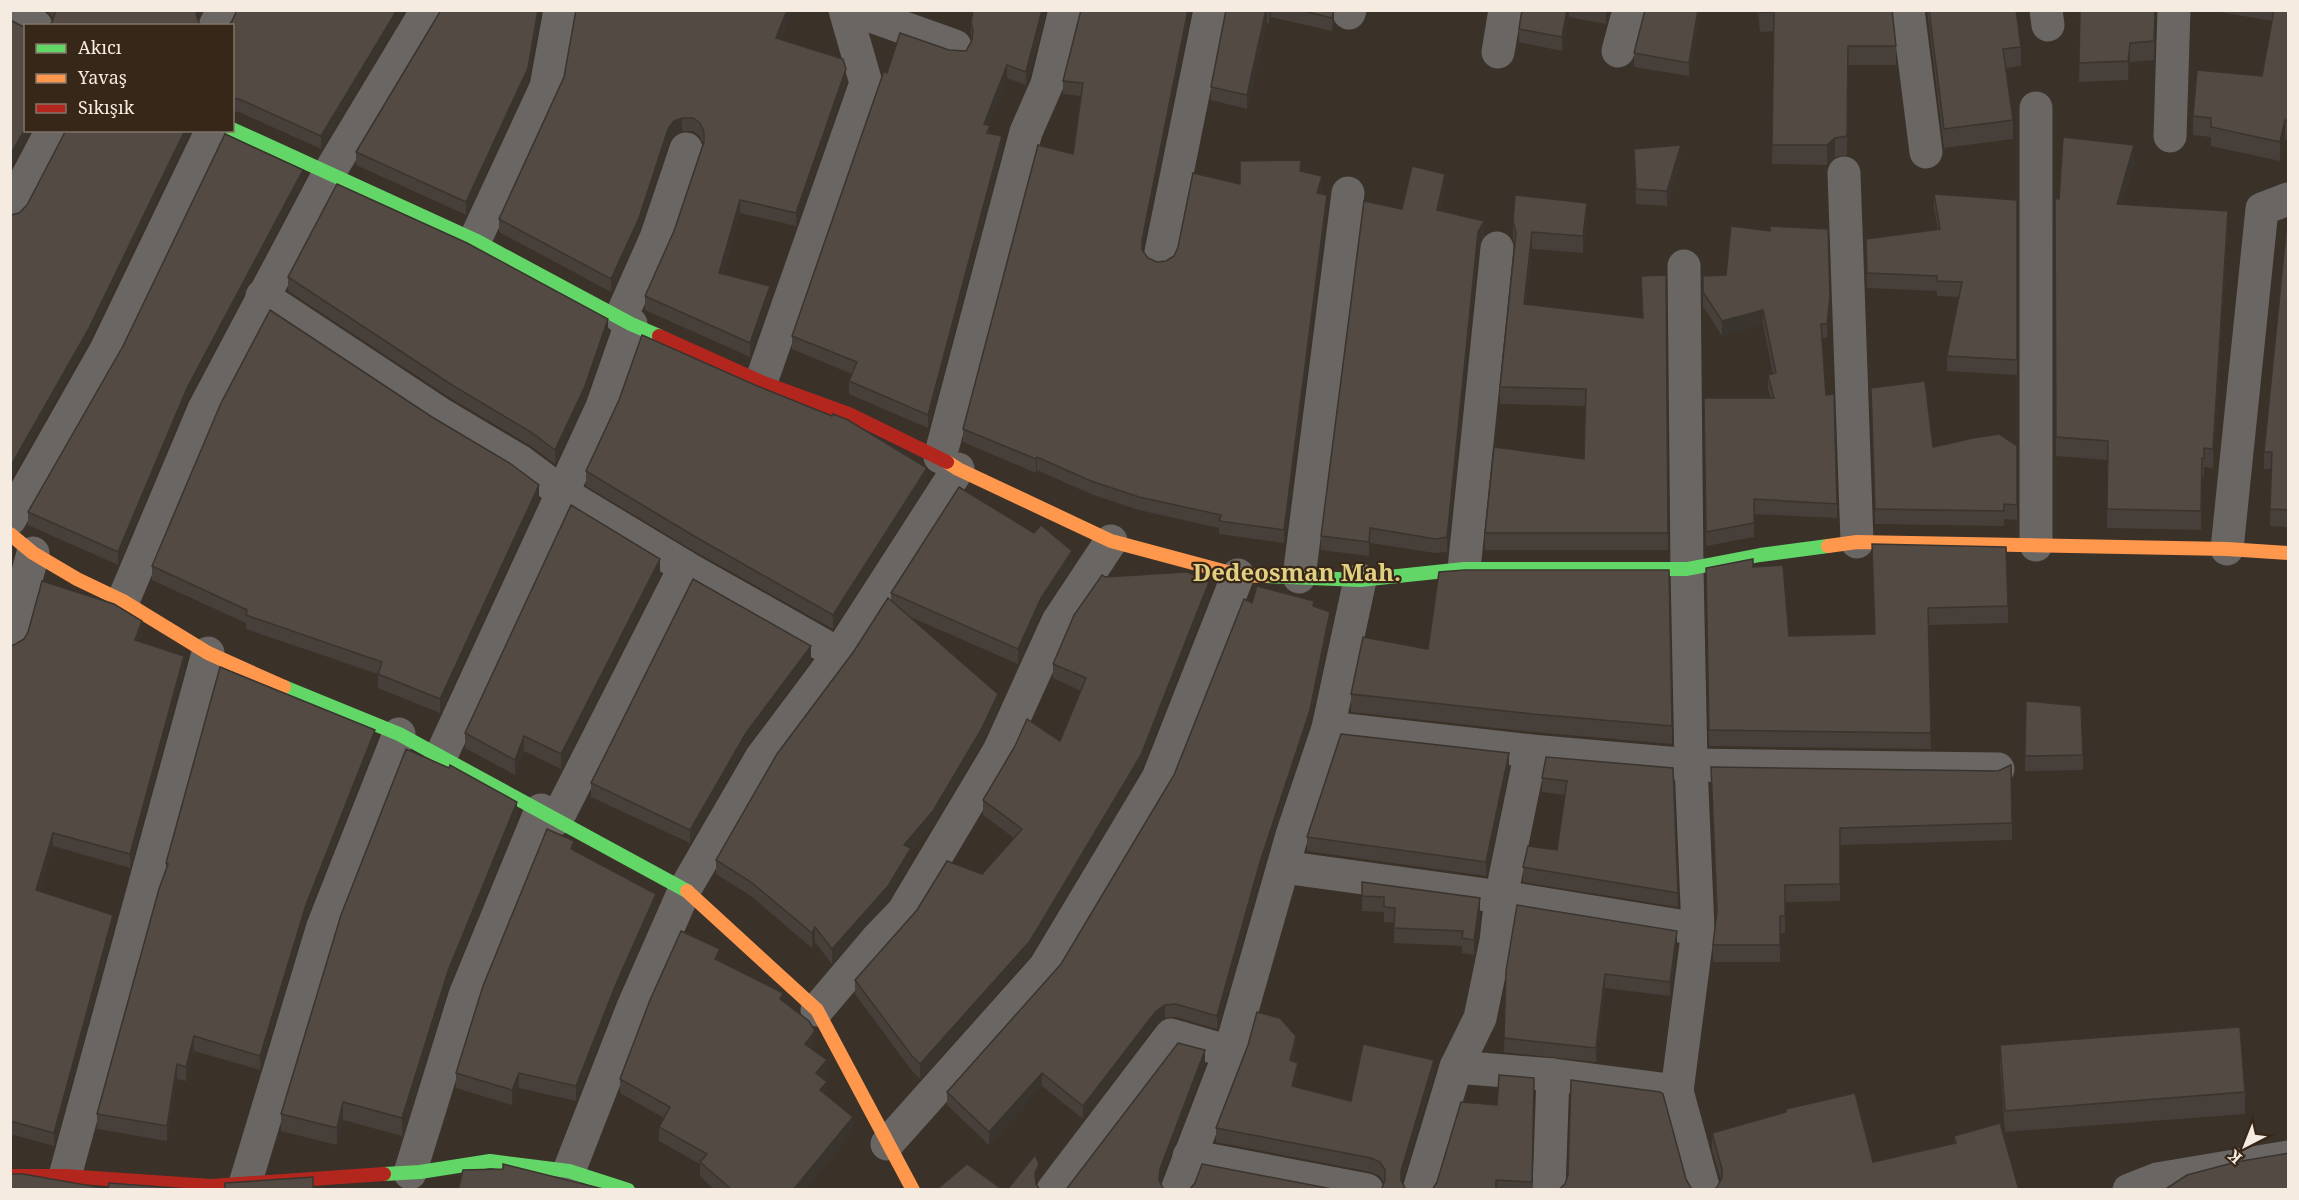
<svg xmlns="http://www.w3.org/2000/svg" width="2299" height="1200" font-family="'Noto Serif',serif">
	<rect width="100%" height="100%" fill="#3a3129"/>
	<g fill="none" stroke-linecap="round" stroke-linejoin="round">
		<g stroke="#6a6663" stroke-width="33">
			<path d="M854 10 955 46"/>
			<path d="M1908 10 1926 152"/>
			<path d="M2046 10 2048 25"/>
			<path d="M10 11 36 26"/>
			<path d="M1349 13 1350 10"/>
			<path d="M215 26 223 10"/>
			<path d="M1618 51 1629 10"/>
			<path d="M1498 52 1505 10"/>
			<path d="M2170 136 2174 10"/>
			<path d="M1844 173 1857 542"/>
			<path d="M10 210 52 130"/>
			<path d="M475 240 546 87 560 10"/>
			<path d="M1160 257 1210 10"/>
			<path d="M1684 266 1687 569 1691 765 1698 929 1677 1091 1704 1190"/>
			<path d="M262 296 442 415 521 462 564 494 685 567"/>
			<path d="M621 317 656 238 686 149"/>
			<path d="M761 382 866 83 845 10"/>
			<path d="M940 457 1026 132 1047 84 1065 10"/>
			<path d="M10 519 106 350 212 130"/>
			<path d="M2036 545V108"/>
			<path d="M2227 549 2262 209 2288 199"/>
			<path d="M1464 569 1497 248"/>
			<path d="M1299 577 1348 193"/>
			<path d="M123 601 204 409 329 173 427 10"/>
			<path d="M10 640 33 553"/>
			<path d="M1328 728 1531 751 1691 765 1998 769"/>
			<path d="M440 758 602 407 631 324"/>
			<path d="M557 819 685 567 839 654"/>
			<path d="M1283 867 1501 897 1698 929"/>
			<path d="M817 1010 878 938 903 912 999 751 1058 621 1111 541"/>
			<path d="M1456 1067 1553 1075 1677 1091"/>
			<path d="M887 1144 1045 967 1158 778 1238 575"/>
			<path d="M1189 1156 1367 1190"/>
			<path d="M569 1171 633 1007 685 889 761 758 839 654 958 469"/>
			<path d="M410 1173 465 995 541 810"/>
			<path d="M65 1176 208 653"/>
			<path d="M245 1184 323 926 399 734"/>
			<path d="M1053 1190 1171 1035 1230 1052"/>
			<path d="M1177 1190 1230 1052 1292 835 1328 728 1360 580"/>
			<path d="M1419 1190 1456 1067 1480 1018 1496 941 1501 897 1531 751"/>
			<path d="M1549 1190 1553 1075"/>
			<path d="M2129 1190 2157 1179 2288 1157"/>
		</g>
		<g stroke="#63d668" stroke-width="14">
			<path d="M232 129 475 240 631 324 659 336"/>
			<path d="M1265 576 1360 580 1464 569H1687L1760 555 1828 546"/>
			<path d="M284 687 399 734 687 891"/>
			<path d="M384 1174 420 1172 490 1161 569 1171 628 1190"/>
		</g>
		<g stroke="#ff974d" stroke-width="14">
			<path d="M947 462 958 469 1111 541 1238 575 1265 576"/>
			<path d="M10 534 33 553 77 579 123 601 208 653 284 687"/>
			<path d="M1828 546 1857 542 2227 549 2288 553"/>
			<path d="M687 891 817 1010 913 1190"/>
		</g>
		<g stroke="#b3261e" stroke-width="14">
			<path d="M659 336 761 382 849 414 947 462"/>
			<path d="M10 1176H65L211 1186 384 1174"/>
		</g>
	</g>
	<g fill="#47403a">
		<path d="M46 10H203L199 21V23L52 22V16Z"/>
		<path d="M405 10 321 149 239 112 232 111V26Z"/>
		<path d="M576 10H792L781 39 846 82 796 226 740 213 723 273 770 299 750 357 645 310V296L674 231 703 143 700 136 693 131H682L674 135 668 142 639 231 611 292 499 232V219L564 77Z"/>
		<path d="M1045 10V15L1026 85 1007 78 988 125 990 133 1002 150 928 428 849 394V381L852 374 792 349V336L887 73 949 50 966 51 972 40 971 37V23Z"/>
		<path d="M1081 10 1142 249 1148 258 1157 262 1166 261 1174 256 1240 184 1301 172 1322 190 1321 193 1327 208 1284 543 1219 534V528L1139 510 1091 494 1037 470 1036 473 963 442V429L1073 154 1081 96 1063 94V81Z"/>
		<path d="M1226 10H1334V23L1332 31 1271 17 1269 24 1267 23 1247 109 1211 100V87Z"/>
		<path d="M1522 10H1611L1606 24 1569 17 1562 51 1519 42V29Z"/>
		<path d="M1645 10H1700L1689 76 1634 67V53Z"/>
		<path d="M1758 10H1892L1896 46V65H1848L1847 155 1835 157 1827 165 1772 164 1774 31 1760 32Z"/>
		<path d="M1927 10H2016L2021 47V66L2006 68 2013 120V139L1944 148Z"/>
		<path d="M2080 10H2155L2154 60 2130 62 2128 80 2079 82Z"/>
		<path d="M2209 10H2289V140H2285L2280 161 2211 146V137L2193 135V116L2262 76 2272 21Z"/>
		<path d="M528 81 466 215 356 165V152Z"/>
		<path d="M1634 149 1681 160 1667 206 1636 204Z"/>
		<path d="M2134 163 2122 205 2228 230 2213 468 2204 467V477H2202L2201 530 2107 528V460L2056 456 2055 198 2059 199Z"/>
		<path d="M303 182 187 400 118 565 28 525V512Z"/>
		<path d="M1445 188 1440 210 1484 235 1478 246 1447 552 1435 553 1370 543 1369 556 1321 550V536L1402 209Z"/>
		<path d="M1934 194 2017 200V375L1947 371V356L1959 297 1937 296V291L1867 288 1866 239 1938 230 1934 209Z"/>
		<path d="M1513 221H1587L1583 253 1532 249 1526 304 1642 318 1641 276 1666 275 1668 550H1485V533L1584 459 1585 406 1500 404V387L1514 245 1513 239Z"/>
		<path d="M2289 223V527L2270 526 2271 469H2264V452Z"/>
		<path d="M1703 276 1830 310 1827 338H1822L1826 395 1837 504V518L1754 514V537L1706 546 1704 398H1771L1768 389V375L1773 374 1763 324 1722 336 1703 306Z"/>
		<path d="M288 277 608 333 585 400 555 464 531 446 452 399 288 291Z"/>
		<path d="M1871 388 1933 447 2017 446V520L2004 519V526L1875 524Z"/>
		<path d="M586 471 927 483 833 629 694 551 586 486Z"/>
		<path d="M539 499 440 713 378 688V674L246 629V623L152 580V566Z"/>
		<path d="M1872 544 2008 606V623L1928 625 1931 749 1709 746 1706 584 1753 567 1789 636 1875 634Z"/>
		<path d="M1072 566 1041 613 1018 664 908 616 998 709 982 742 933 825 911 851V862L888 901 832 964 815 942 812 948 751 896 716 874V860L854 651 891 601V593Z"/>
		<path d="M660 574 561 769 524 751 515 775 465 748V733Z"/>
		<path d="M1105 577 1209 596 1141 770 1030 956 920 1079 912 1071 855 994V980L982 874 1014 838 983 815V800L1060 741 1081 691 1053 678V664Z"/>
		<path d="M1252 603 1314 607 1330 624 1310 723 1260 875 1217 1029 1176 1017 1165 1018 1156 1024 1083 1119 1042 1086 989 1145 947 1105V1092L1061 964 1174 775Z"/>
		<path d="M142 634 139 641 184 669 130 868 53 846 39 891 113 929 54 1146 10 1134V645Z"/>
		<path d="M811 660 746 747 690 843 591 797V783Z"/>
		<path d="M1351 694 1672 726V744L1533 732 1351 712Z"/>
		<path d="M2026 701 2083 755V770L2025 771Z"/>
		<path d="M375 744 306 919 260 1070 194 1051 186 1081 177 1079 167 1141 97 1129V1114L166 870V863Z"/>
		<path d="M1509 767 1486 876 1307 851V837Z"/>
		<path d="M1711 767 2012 823V840L1840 845V901L1785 902V933H1780V962H1713V945L1716 916Z"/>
		<path d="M1673 768 1678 907 1523 882V867L1557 850 1565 795 1542 792V778Z"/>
		<path d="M517 819 448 988 402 1136 343 1120 337 1145 281 1131V1114Z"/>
		<path d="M574 851 656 909 616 999 576 1101 519 1088 512 1105 456 1088V1073Z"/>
		<path d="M1362 882 1480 913 1474 955 1462 953V946L1394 943V923L1384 922V912L1362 911Z"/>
		<path d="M1677 945 1670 996 1605 988 1596 1062 1504 1052 1506 971Z"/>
		<path d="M720 961 783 1001 815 1045 812 1049 827 1074 823 1079 827 1096 853 1131 805 1190H715L700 1176V1164L659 1141V1127L664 1118 620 1093V1079Z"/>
		<path d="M2000 1045 2245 1092V1114L2005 1132 2000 1067Z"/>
		<path d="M1296 1050 1293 1061 1298 1077 1295 1087 1351 1101 1434 1074 1402 1182 1405 1188H1382L1384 1183 1380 1176 1371 1172 1216 1142V1128Z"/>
		<path d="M1534 1078 1532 1190H1432L1497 1105Z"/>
		<path d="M1786 1109 1873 1162 1954 1143V1136L2019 1190 1721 1180 1712 1150V1133L1786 1112Z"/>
	</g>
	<g fill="#3a342f">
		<path d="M197 10H203L197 26 196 13Z"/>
		<path d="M397 10H405L321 149V136Z"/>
		<path d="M538 10H541L528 81 466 215V202Z"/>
		<path d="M787 10H792L776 51V38Z"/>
		<path d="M1042 10H1045V15L1026 85V72Z"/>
		<path d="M1188 10H1191L1142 253V240Z"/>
		<path d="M1267 10V23L1247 109V95Z"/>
		<path d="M1271 10V17L1269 24V11Z"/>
		<path d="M1334 10V23L1332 31V18Z"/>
		<path d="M1567 10H1569V17L1562 51V37Z"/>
		<path d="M1611 10 1606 24V11Z"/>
		<path d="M1698 10H1700L1689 76V63Z"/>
		<path d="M2130 43V62L2128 80V61Z"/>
		<path d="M1007 65V78L984 137V124Z"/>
		<path d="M846 69V82L796 226V213Z"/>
		<path d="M682 118V131L674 135 668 142 639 231 611 292V279L668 129 674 121Z"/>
		<path d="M2285 120V140L2280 161V142Z"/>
		<path d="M26 127V130H31L10 169V155Z"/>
		<path d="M185 130H191L89 341 10 480V467Z"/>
		<path d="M1002 136V150L928 428V415Z"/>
		<path d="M1835 138V157L1827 165V145Z"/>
		<path d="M1681 145V160L1667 206V191Z"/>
		<path d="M2134 145V163L2117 223V204Z"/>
		<path d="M303 170V182L187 400 118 565V552L187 388Z"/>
		<path d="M1445 174V188L1437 224V210Z"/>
		<path d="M1322 176V190L1317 206V193Z"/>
		<path d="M1327 195V208L1284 543V530Z"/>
		<path d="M740 200V213L719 286V273Z"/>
		<path d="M1587 203V221L1583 253V236Z"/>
		<path d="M2228 211V230L2213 468V449Z"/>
		<path d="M1484 221V235L1478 246 1447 552V537L1478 232Z"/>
		<path d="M1532 232V249L1524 321V304Z"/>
		<path d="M770 286V299L750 357V343Z"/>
		<path d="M1830 296V310L1827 338V324Z"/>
		<path d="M1763 310V324L1722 336V321Z"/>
		<path d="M608 319V333L585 400 555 464V450Z"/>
		<path d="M1037 457V470L1036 473V459Z"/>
		<path d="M927 468V483L833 629V615Z"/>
		<path d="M539 485V499L440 713V699Z"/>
		<path d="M1370 528V543L1369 556V542Z"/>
		<path d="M12 547V560L10 565V552Z"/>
		<path d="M1072 551V566L1041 613 1018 664V649L1041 598Z"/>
		<path d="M660 559V574L561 769V754Z"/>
		<path d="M1209 582V596L1141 770 1030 956 920 1079V1064Z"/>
		<path d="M1330 612V624L1310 723 1260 875 1217 1029V1016Z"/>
		<path d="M142 621V634L135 653V640Z"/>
		<path d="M811 646V660L746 747 690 843V830L746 733Z"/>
		<path d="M184 656V669L130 868V854Z"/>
		<path d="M998 694V709L982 742 933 825 911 851V862L888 901 832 964V949L904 845Z"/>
		<path d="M375 730V744L306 919 260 1070V1056L306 905Z"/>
		<path d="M524 736V751L515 775V760Z"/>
		<path d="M1509 753V767L1486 876V862Z"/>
		<path d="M517 802V819L448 988 402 1136V1118L448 971Z"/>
		<path d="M53 833V846L36 903V890Z"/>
		<path d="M574 841V856L571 849Z"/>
		<path d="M656 894V909L616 999 576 1101V1086L616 984Z"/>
		<path d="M1480 898V913L1474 955V940Z"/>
		<path d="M113 915V929L54 1146V1133Z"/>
		<path d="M815 927V942L812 948V933Z"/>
		<path d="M1677 931V945L1670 996V982Z"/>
		<path d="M720 949V963L715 959Z"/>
		<path d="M1605 974V988L1596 1062V1048Z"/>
		<path d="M1165 1005V1018L1156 1024 1083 1119V1106L1156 1011Z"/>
		<path d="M815 1031V1045L805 1059V1044Z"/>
		<path d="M194 1036V1051L186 1081V1067Z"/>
		<path d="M1296 1036V1050L1290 1074V1060Z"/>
		<path d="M1205 1050V1064L1160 1183 1159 1190 1160 1169Z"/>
		<path d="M827 1060V1074L816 1087V1073Z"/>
		<path d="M1434 1060V1074L1401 1185V1171Z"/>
		<path d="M1298 1063V1077L1292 1100V1086Z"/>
		<path d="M177 1064V1079L167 1141V1126Z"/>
		<path d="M519 1073V1088L512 1105V1090Z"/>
		<path d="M1042 1073V1086L989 1145V1132Z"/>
		<path d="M827 1082V1096L820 1090Z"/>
		<path d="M343 1102V1120L337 1145V1128Z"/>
		<path d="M853 1117V1131L805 1190H793Z"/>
		<path d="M1039 1164V1178L1035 1187V1173Z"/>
	</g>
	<g fill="#534a43" stroke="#3a342f" stroke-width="1.5">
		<path d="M54 10H197L196 13 199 23 202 26H49L52 22 55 13Z"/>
		<path d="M237 10H397L321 136 239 99 232 98V26H228L232 21Z"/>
		<path d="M441 10H538L528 68 466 202 356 152Z"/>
		<path d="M576 10H787L776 38 843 59 846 69 796 213 740 200 719 273 770 286 750 343 645 296 674 231 704 142V132L700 123 693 118H682L674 121 668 129 639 218 611 279 499 219 564 77Z"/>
		<path d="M973 10H1042L1026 72 1007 65 984 124 990 126 987 133 1002 136 928 415 849 381 857 362 792 336 884 71 887 73 900 33 949 50 966 51 972 40 973 30 971 23Z"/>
		<path d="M1081 10H1188L1142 240V250L1148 258 1157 262 1166 261 1174 256 1178 247 1193 173 1240 184V161L1301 160 1300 171 1322 176 1317 193 1327 195 1284 530 1219 521 1221 515 1139 497 1091 481 1037 457 1036 459 963 429 1038 145 1073 154 1083 83 1063 81Z"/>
		<path d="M1226 10H1266L1247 95 1211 87Z"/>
		<path d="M1300 10H1334L1332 18Z"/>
		<path d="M1522 10H1567L1562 37 1519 29Z"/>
		<path d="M1645 10H1698L1689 63 1634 53Z"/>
		<path d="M1760 10H1892L1896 46H1848L1847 136 1835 138 1827 145H1772L1774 12 1760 13Z"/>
		<path d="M1929 10H2016L2021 47 2003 49 2013 120 1944 129Z"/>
		<path d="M2080 10H2155L2154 41 2130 43 2128 61 2079 63Z"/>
		<path d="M2274 10H2289V121L2285 120 2280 142 2211 127V118L2193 116 2197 70 2262 76Z"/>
		<path d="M10 20 26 28V127L10 155Z"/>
		<path d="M66 130H185L89 328 10 467V215L19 213 27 205Z"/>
		<path d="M225 134 303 170 187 388 118 552 28 512 123 346Z"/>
		<path d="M2063 137 2134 145 2117 204 2228 211 2213 449 2204 448V458H2202L2201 511 2107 509 2108 441 2056 437 2055 198 2059 199Z"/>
		<path d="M1681 145 1667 191 1636 189 1634 149Z"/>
		<path d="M1412 166 1445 174 1437 210 1484 221 1478 232 1447 537 1435 539 1370 528 1369 542 1321 536 1364 201 1402 209Z"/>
		<path d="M337 184 467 243 608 319 585 386 555 450 531 432 452 385 288 277Z"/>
		<path d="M1934 194 2017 200V360L1947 356 1962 282 1937 281V276L1867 273 1866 239 1940 229Z"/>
		<path d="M1515 195 1587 203 1583 236 1532 232 1524 304 1643 318 1641 276 1666 275 1668 533H1485L1494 447 1584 459 1586 389 1500 387 1516 233 1513 221Z"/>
		<path d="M2287 223H2289V510L2270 509 2272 452H2264Z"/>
		<path d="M1731 226 1770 231V226L1828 229 1830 296 1827 324H1821L1826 395 1834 394 1837 504 1754 499V523L1706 532 1704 398H1774L1768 375 1776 373 1763 310 1722 321 1703 292V276L1726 275Z"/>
		<path d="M270 310 432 417 511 464 539 485 440 699 378 674 382 662 246 615 247 610 152 566 221 403Z"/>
		<path d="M642 335 755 385 832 416 833 414 848 420 927 468 833 615 694 536 586 471 619 400Z"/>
		<path d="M1925 381 1933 447 1973 438 1999 434 2017 446V505L2004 504V511L1875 509 1871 388Z"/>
		<path d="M959 487 1034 533 1041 525 1072 551 1041 598 1018 649 891 593Z"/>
		<path d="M571 505 660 559 561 754 524 736 515 760 465 733Z"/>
		<path d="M1872 544 2006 547 2008 606 1928 608 1931 733 1709 730 1706 568 1753 559V567L1783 565 1789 636 1875 634Z"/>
		<path d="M1465 570H1669L1672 726 1533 714 1351 694 1363 637 1428 649 1439 572Z"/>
		<path d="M1187 572 1209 582 1141 755 1030 941 920 1064 912 1056 855 980 917 910 947 861 982 874 1022 829 983 800 1015 746 1027 719 1060 741 1086 678 1053 664 1074 615 1102 575 1105 577Z"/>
		<path d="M693 579 811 646 746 733 690 830 591 783Z"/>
		<path d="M42 581 114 604 142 621 135 640 184 656 130 854 53 833 36 890 113 915 54 1133 10 1121V645H14L24 639 28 632Z"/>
		<path d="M1257 586 1314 601 1313 606 1330 612 1310 710 1260 862 1217 1016 1176 1004 1165 1005 1156 1011 1083 1106 1042 1073 989 1132 947 1092 1061 964 1174 775 1244 599 1252 603Z"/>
		<path d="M888 598 998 694 982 728 933 811 904 845 911 848 888 886 832 949 815 927 812 933 751 882 716 860 777 754 854 651Z"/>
		<path d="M220 667 375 730 306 905 260 1056 194 1036 186 1067 177 1064 167 1126 97 1114 159 889 168 864 166 863Z"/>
		<path d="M2026 701 2081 706 2083 755 2025 756Z"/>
		<path d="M1341 734 1509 753 1486 862 1307 837Z"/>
		<path d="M406 749 449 768 450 765 517 802 448 971 402 1118 343 1102 337 1128 281 1114 341 915Z"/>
		<path d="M1546 757 1673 768 1678 893 1523 867 1528 846 1557 850 1567 781 1542 778Z"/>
		<path d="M2011 765 2012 823 1840 828V884L1785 885V916H1780V945H1713L1717 911 1711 767 1998 771Z"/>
		<path d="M547 829 574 841 571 849 656 894 616 984 576 1086 519 1073 512 1090 456 1073 483 986Z"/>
		<path d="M1362 882 1480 898 1474 940 1462 938 1463 931 1394 928 1395 908 1384 907V897L1362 896Z"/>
		<path d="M1517 905 1677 931 1670 982 1605 974 1596 1048 1504 1038 1506 971Z"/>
		<path d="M681 931 720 949 715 959 783 993 780 999 809 1021 815 1031 805 1044 827 1060 816 1073 827 1082 820 1090 853 1117 793 1190H732L700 1162 707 1154 659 1127 670 1107 620 1079 650 1000Z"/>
		<path d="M1257 1012 1280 1018 1296 1036 1290 1060 1298 1063 1292 1086 1351 1101 1363 1044 1434 1060 1401 1171V1180L1405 1188 1407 1190H1379L1382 1188 1385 1180V1170L1380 1162 1371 1158 1216 1128 1248 1045Z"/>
		<path d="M2240 1027 2245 1092 2005 1111 2000 1045Z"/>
		<path d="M1178 1043 1205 1050 1160 1169 1159 1180 1163 1188 1165 1190H1065L1068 1187Z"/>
		<path d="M1499 1075 1534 1078 1532 1182 1496 1180V1190H1432L1437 1182 1461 1102 1497 1105Z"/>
		<path d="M1571 1080 1660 1092 1663 1094 1686 1179 1691 1188 1695 1190H1558L1565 1184 1568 1175Z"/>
		<path d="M1855 1093 1873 1162 1956 1143 1954 1136 2000 1123 2019 1190H1713L1717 1187 1722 1178V1169L1712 1133 1786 1112V1109Z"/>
		<path d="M2289 1153V1190H2164L2187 1175 2236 1162Z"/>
		<path d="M1035 1155 1039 1164 1035 1173 1036 1184 1040 1190H1007Z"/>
		<path d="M503 1164 607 1190H458L463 1170 503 1169Z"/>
		<path d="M967 1164 1003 1190H936Z"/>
		<path d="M1202 1164 1337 1190H1189L1195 1183Z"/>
		<path d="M10 1174H23L108 1189 109 1183 203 1190H10Z"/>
		<path d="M313 1177V1190H225V1183Z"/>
	</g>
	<g text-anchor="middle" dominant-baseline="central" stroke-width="4.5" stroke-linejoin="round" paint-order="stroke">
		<g font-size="24" font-weight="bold" fill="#e2d082" stroke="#372718">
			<text x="1297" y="571">Dedeosman Mah.</text>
		</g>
	</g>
	<rect width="2299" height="1200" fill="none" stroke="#f6ebe1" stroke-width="24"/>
	<rect x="24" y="24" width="210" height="108" fill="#372718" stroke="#837568" stroke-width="1.5"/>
	<rect x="36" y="44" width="30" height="9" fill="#63d668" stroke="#837568" stroke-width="1.5"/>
	<text x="78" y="54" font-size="18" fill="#f6ebe1">Akıcı</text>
	<rect x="36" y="74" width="30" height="9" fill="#ff974d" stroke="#837568" stroke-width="1.5"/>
	<text x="78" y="84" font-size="18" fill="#f6ebe1">Yavaş</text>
	<rect x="36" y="104" width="30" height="9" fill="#b3261e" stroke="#837568" stroke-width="1.5"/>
	<text x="78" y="114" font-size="18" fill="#f6ebe1">Sıkışık</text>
	<g transform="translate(2245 1146) rotate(222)" stroke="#372718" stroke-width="4.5" paint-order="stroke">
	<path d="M0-4.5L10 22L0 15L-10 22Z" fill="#f6ebe1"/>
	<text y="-9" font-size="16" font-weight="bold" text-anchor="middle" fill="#f6ebe1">K</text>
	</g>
</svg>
